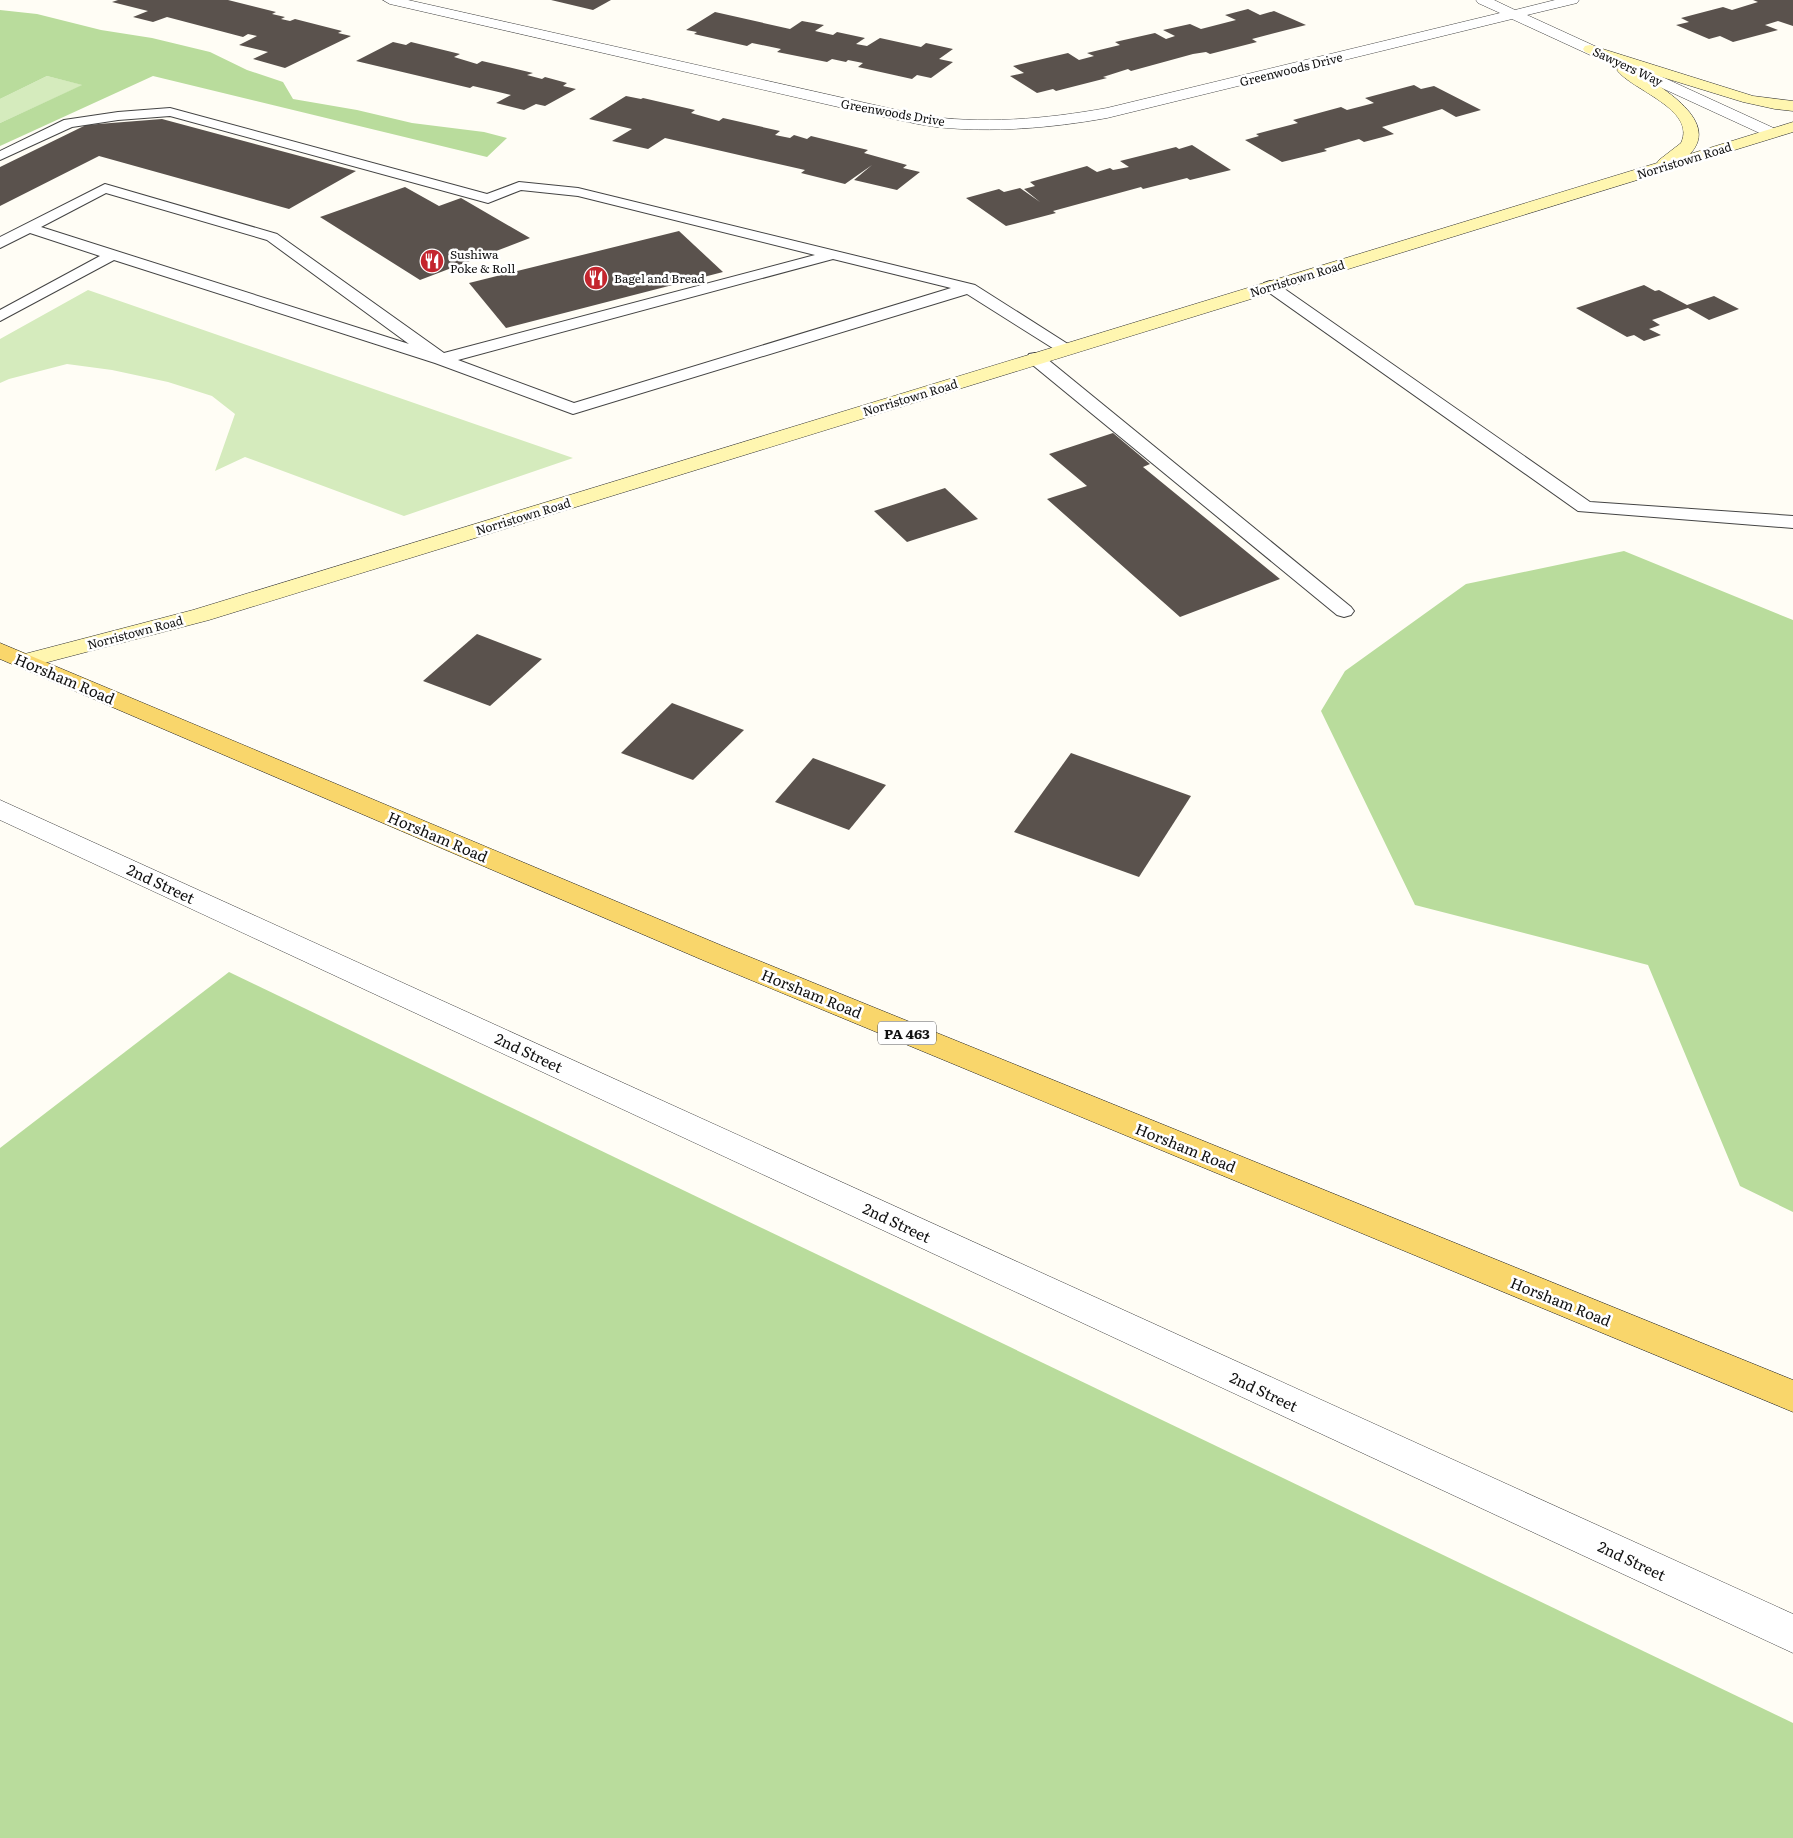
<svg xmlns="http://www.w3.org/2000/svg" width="1793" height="1838" font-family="Literata,serif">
	<rect width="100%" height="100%" fill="#fffdf5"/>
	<g fill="#d5ebbd">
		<path d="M47 76 83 85 0 123V99Z"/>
		<path d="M88 290 573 458 404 516 245 457 215 471 235 414 212 396 168 382 112 370 67 364 9 379 0 383V339Z"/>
	</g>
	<g fill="#b9dc9c">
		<path d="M0 10 37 14 101 30 152 38 210 52 247 70 283 82 293 99 357 110 412 123 484 132 507 138 487 157 153 76 0 146V123L82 85 47 76 0 99Z"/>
		<path d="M1624 551 1793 620V1212L1740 1186 1648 965 1415 905 1321 711 1345 671 1466 584Z"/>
		<path d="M229 972 1793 1723V1838H0V1148Z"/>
	</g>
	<g fill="#5a524d">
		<path d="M118 0H228L276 12 272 14 285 17 281 19 290 21 295 19 342 31 338 33 351 36 285 68 253 59 268 52 239 45 257 36 248 34 243 37 167 17 153 22 133 17 148 11 112 2Z"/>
		<path d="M551 0H611L593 10Z"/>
		<path d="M1753 0H1793V26L1778 21 1765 25 1778 30 1733 42 1720 36 1709 39 1676 25 1689 22 1681 18 1700 13 1723 7 1732 10 1758 2Z"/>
		<path d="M1248 9 1260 15 1274 11 1306 25 1252 39 1257 42 1210 54 1206 52 1193 54 1131 71 1128 69 1103 77 1107 78 1056 91 1053 89 1037 93 1010 76 1024 73 1013 66 1068 53 1079 60 1094 56 1087 53 1120 45 1115 42 1155 33 1166 39 1175 36 1163 30 1190 24 1201 29 1236 20 1225 15Z"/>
		<path d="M715 12 790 29 802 21 824 25 815 31 833 35 837 32 865 38 856 44 867 46 880 38 921 47 926 43 953 49 939 59 953 62 931 78 917 75 912 79 858 67 863 63 848 60 846 62 832 59 827 62 777 52 781 49 752 43 747 46 694 34 697 32 686 30Z"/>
		<path d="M393 42 406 45 411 42 460 54 454 57 477 64 482 61 533 73 527 75 542 79 545 77 567 83 563 86 576 89 545 106 536 104 524 110 496 103 511 95 473 86 470 88 356 61Z"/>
		<path d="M1414 85 1421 89 1434 86 1481 110 1456 117 1442 109 1382 127 1394 134 1364 142 1359 139 1324 149 1327 151 1282 162 1245 140 1259 136 1256 134 1298 123 1293 120 1341 107 1347 110 1374 103 1365 98Z"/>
		<path d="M626 96 641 99 643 98 695 110 691 113 719 121 723 118 780 131 775 135 790 138 794 135 807 139 811 136 868 150 864 153 907 165 903 168 920 172 897 190 854 180 872 165 845 184 801 173 805 170 665 138 648 149 612 141 632 129 589 119Z"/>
		<path d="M162 119 356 171 289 209 99 156 0 206V167L86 125Z"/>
		<path d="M1192 145 1231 170 1190 180 1187 178 1143 189 1141 187 1053 211 1056 213 1006 226 966 198 999 189 1004 192 1020 188 1040 202 1024 189 1035 186 1030 182 1087 166 1097 172 1110 168 1113 170 1129 167 1120 161 1176 147 1179 149Z"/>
		<path d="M405 187 439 206 461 198 530 238 420 280 320 217Z"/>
		<path d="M679 231 723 272 506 328 469 283Z"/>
		<path d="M1644 285 1655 291 1659 290 1687 305 1714 296 1739 309 1709 320 1688 308 1652 320 1660 325 1649 329 1661 335 1644 341 1634 335 1627 337 1576 308Z"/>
		<path d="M1113 433 1150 464 1143 467 1280 579 1180 617 1047 499 1087 486 1049 454Z"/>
		<path d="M945 488 978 519 907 542 874 511Z"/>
		<path d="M477 634 542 659 490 706 423 681Z"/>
		<path d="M672 703 744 730 693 780 621 753Z"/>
		<path d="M1071 753 1191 796 1139 877 1014 832Z"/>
		<path d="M813 758 886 785 849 830 775 802Z"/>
	</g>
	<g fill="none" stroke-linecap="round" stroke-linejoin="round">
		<g stroke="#444" stroke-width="2">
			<g id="lane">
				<path d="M170 108 487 194 519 182 578 188 975 285 1071 346 1073 349 1071 352H1059L967 294 573 414 435 363 114 260 0 321V310L100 256 30 233 0 248V237L105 184 277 234 444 353 815 255 578 196 521 190 488 203 170 116 118 120 72 127 0 160V151L64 120 118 112ZM106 193 267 240 409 344 41 227ZM833 259 951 288 574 403 458 360Z"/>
				<path d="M1270 281 1276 283 1590 502 1793 516V528L1578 511 1264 289 1262 286 1264 283Z"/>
				<path d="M1035 353 1041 354 1351 607 1354 611 1351 615 1344 617 1337 615 1029 362 1027 358 1029 354Z"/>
			</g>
		</g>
		<g stroke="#444" stroke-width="1">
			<g id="street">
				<path d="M383 0H408L919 115C981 125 1046 119 1107 108L1500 13 1478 3 1476 0H1494L1515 10 1555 0H1579L1577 3 1527 15 1778 130 1780 133 1778 136H1766L1512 19 1107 118C1051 128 993 133 936 127 914 124 891 118 869 114L390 4Z"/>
				<path d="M0 800 1793 1614V1653L0 820Z"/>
			</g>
		</g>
		<g stroke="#333" stroke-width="1">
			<path id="secondary" d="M1590 45 1753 96 1793 101V111L1775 109 1743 102 1629 67C1654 83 1723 119 1690 154L1793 122V132L209 620 25 668 17 666 13 661 17 656 193 610 1657 163 1659 160 1681 143C1697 109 1631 90 1617 70L1619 67H1629L1585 52 1583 49 1585 46Z"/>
		</g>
		<g stroke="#222" stroke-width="1">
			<path id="primary" d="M0 643 725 947 1793 1380V1412L705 961 0 659Z"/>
		</g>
		<use href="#lane" fill="#fff" fill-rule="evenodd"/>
		<use href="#street" fill="#fff" fill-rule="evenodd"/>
		<use href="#secondary" fill="#fff6b0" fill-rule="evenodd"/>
		<use href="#primary" fill="#f9d66b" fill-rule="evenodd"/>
	</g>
	<defs>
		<g id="restaurant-disc" transform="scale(1.25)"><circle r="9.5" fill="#c4262e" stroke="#fff"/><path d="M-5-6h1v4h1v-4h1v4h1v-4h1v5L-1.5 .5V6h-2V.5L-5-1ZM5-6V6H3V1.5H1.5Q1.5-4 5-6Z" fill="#fff"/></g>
	</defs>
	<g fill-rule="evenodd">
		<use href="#restaurant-disc" x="432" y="261"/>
		<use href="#restaurant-disc" x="596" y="278"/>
	</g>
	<g text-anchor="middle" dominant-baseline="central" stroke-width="5" stroke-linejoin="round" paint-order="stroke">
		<g font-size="12" fill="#111" stroke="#fff">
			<text transform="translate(1628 66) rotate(25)">Sawyers Way</text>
			<text transform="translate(1291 69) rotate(-14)">Greenwoods Drive</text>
			<text transform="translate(893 112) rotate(10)">Greenwoods Drive</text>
			<text transform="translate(1684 160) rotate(-17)">Norristown Road</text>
			<text transform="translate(1297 278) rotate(-17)">Norristown Road</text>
			<text transform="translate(910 397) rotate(-17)">Norristown Road</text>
			<text transform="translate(523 516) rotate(-17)">Norristown Road</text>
			<text transform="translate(135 632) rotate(-15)">Norristown Road</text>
		</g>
		<g font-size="12" fill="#111" stroke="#fff" text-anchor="start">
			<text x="450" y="254">Sushiwa<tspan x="450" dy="14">Poke &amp; Roll</tspan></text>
			<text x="614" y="278">Bagel and Bread</text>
		</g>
		<rect fill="#fff" stroke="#585858" stroke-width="1" x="878" y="1021.5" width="58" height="23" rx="4"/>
		<g font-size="14" font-weight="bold" fill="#111">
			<text x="907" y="1033">PA 463</text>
		</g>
		<g font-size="15" fill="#111" stroke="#fff">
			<text transform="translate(65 678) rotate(23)">Horsham Road</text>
			<text transform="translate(438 836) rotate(23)">Horsham Road</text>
			<text transform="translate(161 883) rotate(25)">2nd Street</text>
			<text transform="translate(812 993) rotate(22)">Horsham Road</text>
			<text transform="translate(529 1052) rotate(25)">2nd Street</text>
			<text transform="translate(1186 1147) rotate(22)">Horsham Road</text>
			<text transform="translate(897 1222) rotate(25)">2nd Street</text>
			<text transform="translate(1561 1301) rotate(22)">Horsham Road</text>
			<text transform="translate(1264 1391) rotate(25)">2nd Street</text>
			<text transform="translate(1632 1560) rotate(25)">2nd Street</text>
		</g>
	</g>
</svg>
